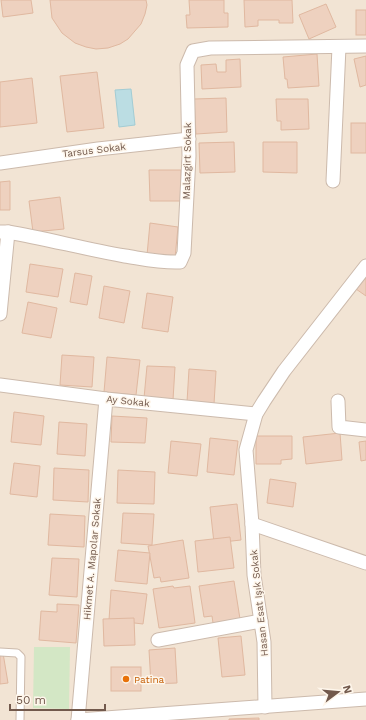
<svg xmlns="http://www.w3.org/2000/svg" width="366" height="720" font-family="'Work Sans',sans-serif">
	<rect width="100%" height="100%" fill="#fbf2e5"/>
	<rect fill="#f2e4d4" x="0" y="0" width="366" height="720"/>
	<path fill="#d3e7c5" d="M34 647H70L69 709 33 708Z"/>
	<path fill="#bbdde3" stroke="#a2ccd4" d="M131 89 135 125 119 127 115 90Z"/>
	<g fill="#eed1bf" stroke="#e0b8a0">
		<path d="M1 0H31L33 13 3 17Z"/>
		<path d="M50 0H146L147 5 145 14 141 24 128 39 120 44 108 48 96 49 86 47 75 43 62 33 52 18Z"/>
		<path d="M189 0H224V13H228V27L187 28 186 15H190Z"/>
		<path d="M244 0H292L293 23H279V20H258V26L245 27Z"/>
		<path d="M326 4 336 27 309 39 299 15Z"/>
		<rect x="356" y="10" width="10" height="25"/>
		<path d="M317 54 319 86 288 88 287 79H285L283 57Z"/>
		<path d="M366 56V85L360 87 354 59Z"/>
		<path d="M240 59 241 87 202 89 201 65 216 64 217 72H226V60Z"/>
		<path d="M97 72 104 128 67 132 60 76Z"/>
		<path d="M32 78 37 123 0 127V82Z"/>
		<path d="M226 98 227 132 196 134 194 99Z"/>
		<path d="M276 99H308L309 129 281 130V121H277Z"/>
		<rect x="351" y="123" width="15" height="30"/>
		<path d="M234 142 235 172 200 173 199 143Z"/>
		<path d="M263 142H297V173L263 172Z"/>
		<path d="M149 170H181V201H150Z"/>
		<path d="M10 181V210H0V182Z"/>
		<path d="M60 197 64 229 33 232 29 201Z"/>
		<path d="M150 223 178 227 175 258 147 255Z"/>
		<path d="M30 264 63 269 58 297 26 292Z"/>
		<path d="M75 273 92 276 87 305 70 302Z"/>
		<path d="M366 276V296L356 289Z"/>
		<path d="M104 286 130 291 124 323 99 318Z"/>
		<path d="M147 293 173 297 168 332 142 328Z"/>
		<path d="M28 302 57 308 51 338 22 333Z"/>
		<path d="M62 355 94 357 92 387 60 385Z"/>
		<path d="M107 357 140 360 136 395 104 392Z"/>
		<path d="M147 366 175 367 173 400 144 398Z"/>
		<path d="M189 369 216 371 214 404 187 402Z"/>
		<path d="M14 412 44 416 41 445 11 442Z"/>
		<path d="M112 416 147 418 145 443 111 442Z"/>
		<path d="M59 422 87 424 85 456 57 454Z"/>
		<path d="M340 433 342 460 306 464 303 437Z"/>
		<path d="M256 436H292V459L281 460V464H256Z"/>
		<path d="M210 438 238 441 234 475 207 472Z"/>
		<path d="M171 441 201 444 197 476 168 473Z"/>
		<path d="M366 441V460L361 461 359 442Z"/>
		<path d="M14 463 40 466 37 497 10 494Z"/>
		<path d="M54 468 89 470 88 502 53 500Z"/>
		<path d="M118 470 155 472 154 504 117 503Z"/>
		<path d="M270 479 296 483 293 507 267 503Z"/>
		<path d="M237 504 241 540 214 543 210 507Z"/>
		<path d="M123 513 154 514 152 545 121 543Z"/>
		<path d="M50 514 85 516 84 547 48 545Z"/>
		<path d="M230 537 234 568 198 572 195 541Z"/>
		<path d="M183 540 189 578 161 582 160 577 154 578 148 546Z"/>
		<path d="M118 550 150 553 147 584 115 581Z"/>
		<path d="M52 558 79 559 77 597 49 595Z"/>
		<path d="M234 581 240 619 213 623 212 616 204 617 199 586Z"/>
		<path d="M173 586 174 588 190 586 195 623 159 628 153 589Z"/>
		<path d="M111 590 147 594 143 624 109 620Z"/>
		<path d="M57 604 79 605 76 643 39 640 41 611 57 612Z"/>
		<path d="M134 618 135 645 104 646 103 619Z"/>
		<path d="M241 636 245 675 222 677 218 638Z"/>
		<path d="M175 648 177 683 151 684 149 650Z"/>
		<path d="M3 653 8 683 0 684V654Z"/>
		<rect x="111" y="667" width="30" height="24"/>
		<path d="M259 718V720H229V719Z"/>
	</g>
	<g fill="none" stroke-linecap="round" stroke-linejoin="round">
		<g stroke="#ccbaac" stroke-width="9">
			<path id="service" d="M0 652 17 653 21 657 20 720"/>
		</g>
		<g stroke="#ccbaac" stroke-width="15">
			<g id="minor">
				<path d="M0 163 98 149 189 139"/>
				<path d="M333 181 339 47"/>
				<path d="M0 232H8C47 239 86 249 125 256 144 259 161 263 180 262L184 253 189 156 187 65 193 51 210 48 366 46"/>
				<path d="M0 314 8 232"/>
				<path d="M0 385 106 399 256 414"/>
				<path d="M338 401 339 427 366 430"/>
				<path d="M252 524 366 563"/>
				<path d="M158 640 261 621"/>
				<path d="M265 707 264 642 254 575 252 524 246 450 256 414 264 401 284 371 366 266"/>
				<path d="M78 720 106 399"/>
				<path d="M78 720 366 699"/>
			</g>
		</g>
		<use href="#service" stroke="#fff" stroke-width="7"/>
		<use href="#minor" stroke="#fff" stroke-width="13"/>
	</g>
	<circle fill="#e8710a" stroke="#fef6eb" stroke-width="1.5" cx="126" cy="679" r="4"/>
	<g text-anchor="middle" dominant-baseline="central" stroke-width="3" stroke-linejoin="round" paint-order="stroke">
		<g font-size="10" fill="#72594c" stroke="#fef6eb">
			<text transform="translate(94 150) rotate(-7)">Tarsus Sokak</text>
			<text transform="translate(187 161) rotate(-89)">Malazgirt Sokak</text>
			<text transform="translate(128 401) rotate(6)">Ay Sokak</text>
			<text transform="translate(92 559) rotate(-85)">Hikmet A. Mapolar Sokak</text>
			<text transform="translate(259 603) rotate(-96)">Hasan Esat Işık Sokak</text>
		</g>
		<g font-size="10" fill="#c56008" stroke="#fef6eb" text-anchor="start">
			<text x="134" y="679">Patina</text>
		</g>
	</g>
	<g transform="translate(338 692) rotate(74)" stroke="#fef6eb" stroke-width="3" paint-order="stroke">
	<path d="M0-3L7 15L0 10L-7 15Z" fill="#72594c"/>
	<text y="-6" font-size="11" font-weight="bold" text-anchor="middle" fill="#72594c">N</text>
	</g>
	<path d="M10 704v6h95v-6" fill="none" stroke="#72594c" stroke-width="2"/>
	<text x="16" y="704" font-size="12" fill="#72594c" stroke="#fef6eb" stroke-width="3" paint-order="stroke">50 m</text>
</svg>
